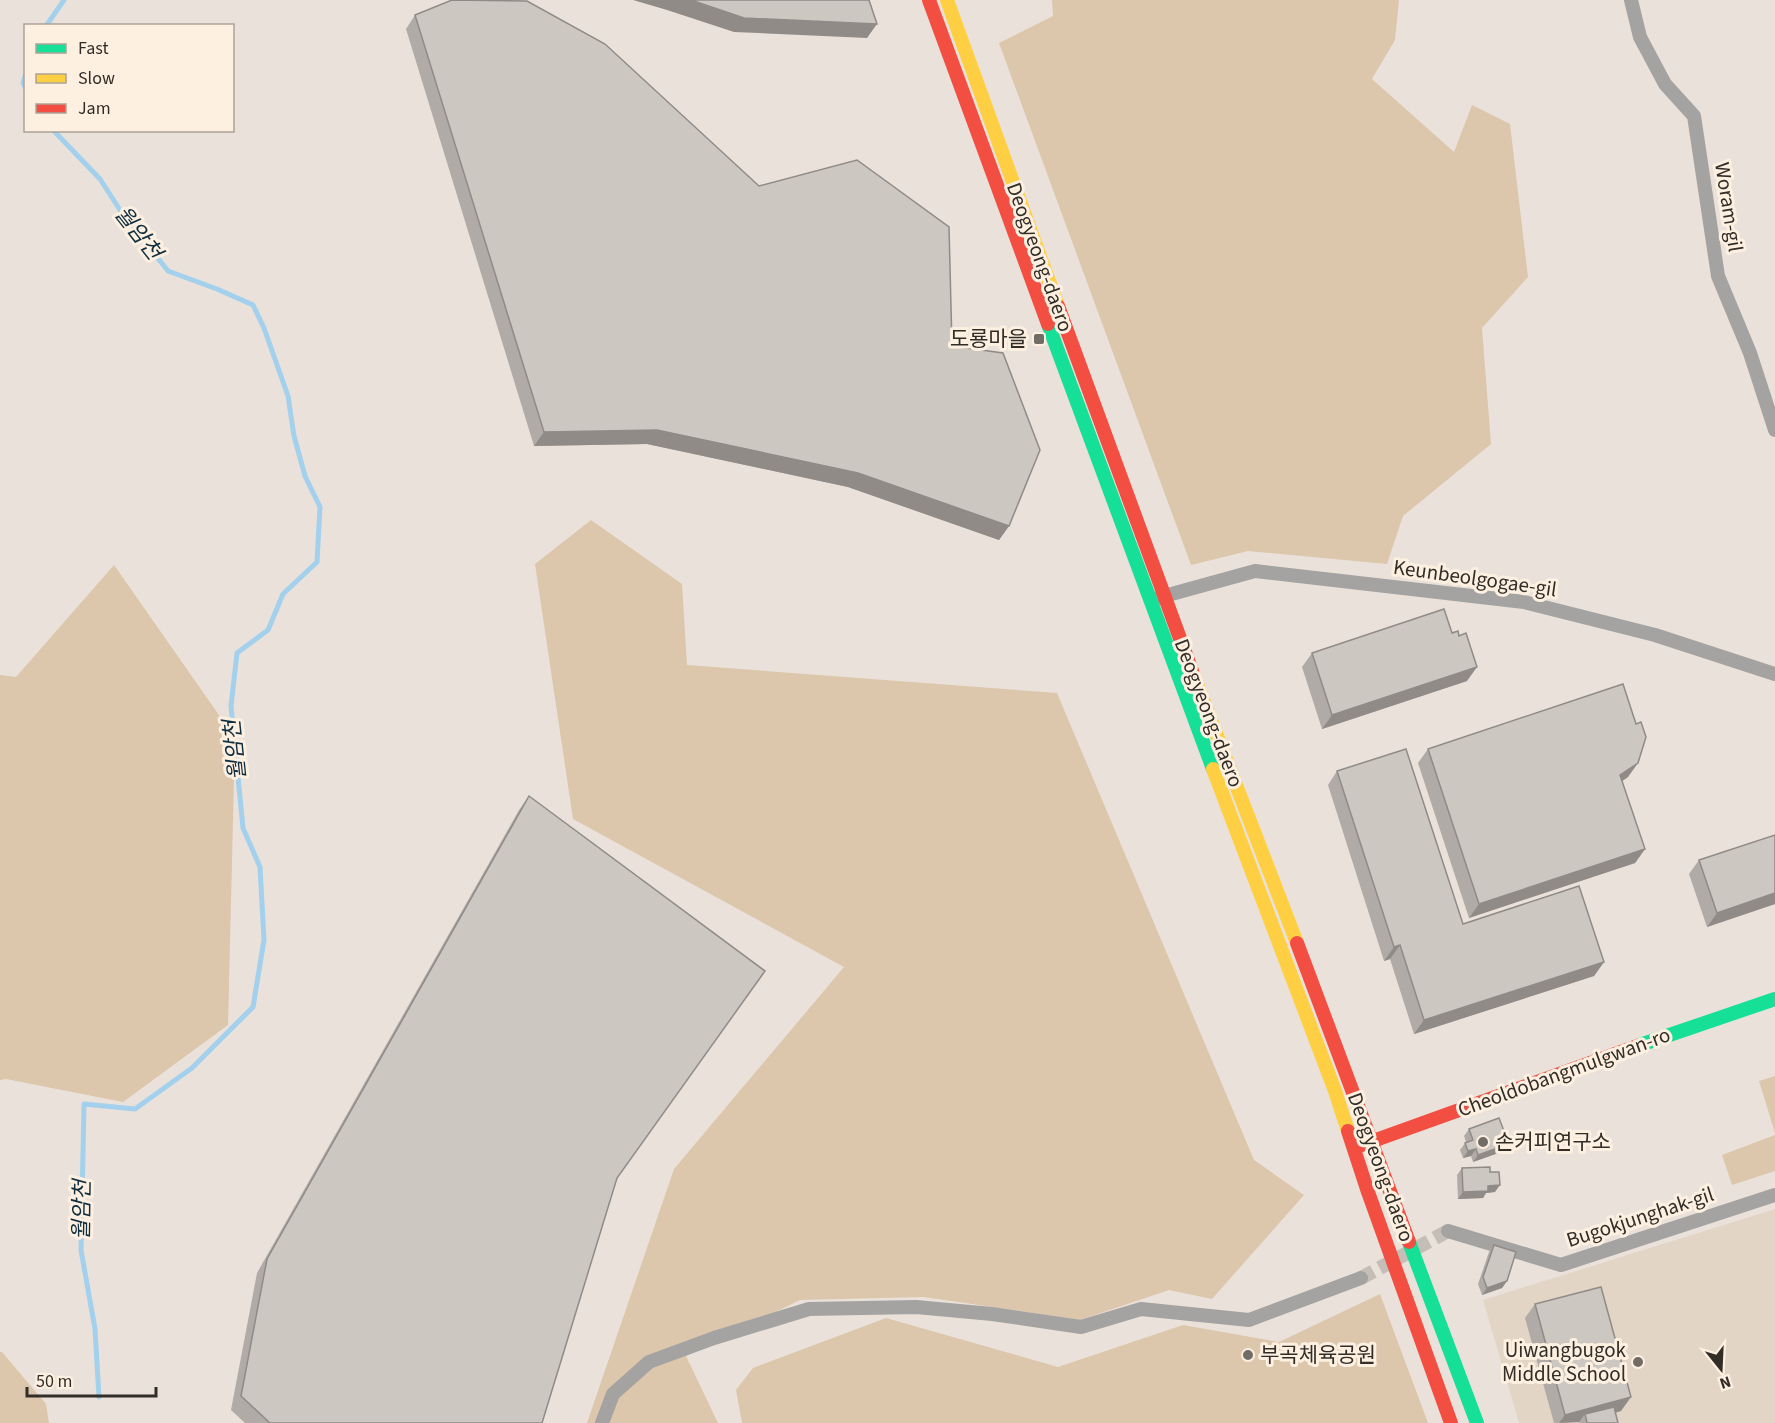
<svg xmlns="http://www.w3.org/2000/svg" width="1775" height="1423" font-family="'Source Sans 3','Noto Sans KR',sans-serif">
	<rect width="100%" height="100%" fill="#eae2da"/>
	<path fill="#e2d5c6" d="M1775 1209V1423H1519L1483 1300Z"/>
	<g fill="#dcc6ac">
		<path d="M1052 0H1399L1395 40 1372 79 1454 152 1472 105 1510 124 1528 277 1482 328 1491 444 1403 516 1387 564 1248 551 1191 565 999 43 1053 16Z"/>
		<path d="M591 520 682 584 687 665 1057 693 1254 1160 1304 1195 1212 1299 1169 1290 1080 1320 924 1297 800 1300 686 1356 718 1423H587L674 1169 844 967 573 819 535 564Z"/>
		<path d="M114 565 235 738 228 1025 123 1102 6 1079 0 1080V675L16 677Z"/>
		<path d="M1775 1076V1133L1759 1081Z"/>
		<path d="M1775 1135V1171L1732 1185 1722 1155Z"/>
		<path d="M1380 1294 1428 1423H742L736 1390 753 1368 886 1318 1058 1367 1183 1325 1279 1342Z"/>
		<path d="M0 1352H2L46 1404 49 1423H0Z"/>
	</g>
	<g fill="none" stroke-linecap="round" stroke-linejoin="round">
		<g stroke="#a3d0ec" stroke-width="5">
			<path d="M46 26 64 0"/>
			<path d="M26 73 23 83 26 89"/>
			<path d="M53 130 100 179 120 210 168 271 217 289 253 305 264 328 288 396 294 436 305 476 320 507 317 562 283 594 268 630 237 653 231 706 243 828 260 867 264 940 253 1007 192 1068 135 1109 84 1104 81 1250 95 1329 99 1397"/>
		</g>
		<path stroke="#c5beb6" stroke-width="14" stroke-dasharray="14 7" stroke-linecap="butt" d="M1361 1278 1448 1231"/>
		<g stroke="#a4a3a2" stroke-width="14">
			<path d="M1631 0 1640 37 1665 84 1694 116 1718 276 1750 353 1775 430"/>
			<path d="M1157 598 1255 571 1524 602 1655 635 1775 674"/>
			<path d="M1448 1231 1561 1265 1775 1195"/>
			<path d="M602 1423 613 1394 649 1362 714 1338 809 1309 916 1307 992 1314 1081 1327 1141 1309 1249 1320 1361 1278"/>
		</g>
		<g stroke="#16e098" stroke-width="14">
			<path d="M1048 324 1213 769"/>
			<path d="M1640 1045 1775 999"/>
			<path d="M1409 1242 1477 1423"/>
		</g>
		<g stroke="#ffcf43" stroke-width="14">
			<path d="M947 0 1058 306"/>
			<path d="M1192 671 1297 943"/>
			<path d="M1213 769 1335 1091 1348 1131"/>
		</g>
		<g stroke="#f24e42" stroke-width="14">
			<path d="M929 0 1048 324"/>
			<path d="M1058 306 1192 671"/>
			<path d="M1297 943 1409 1242"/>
			<path d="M1348 1131 1368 1192 1451 1423"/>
			<path d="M1359 1146 1640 1045"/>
		</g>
	</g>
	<g fill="#b0aba6">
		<path d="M415 15 759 186 952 346 1009 526 999 540 848 487 647 444 534 446 406 29Z"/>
		<path d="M1312 653 1467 681 1322 729 1302 667Z"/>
		<path d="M1636 724 1628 777 1622 781 1645 849 1635 863 1469 918 1418 763 1428 749Z"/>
		<path d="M1337 771 1463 924 1604 962 1594 976 1414 1034 1390 959 1384 961 1328 785Z"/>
		<path d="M529 796 617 1179 542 1423H245L231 1410 257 1273 519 810Z"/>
		<path d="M1775 835V904L1707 927 1689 874 1699 860Z"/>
		<path d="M1469 1129 1509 1144 1504 1151 1473 1162 1471 1156 1463 1158 1460 1150 1466 1142 1464 1136Z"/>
		<path d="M1462 1168 1490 1172 1495 1192 1486 1193 1483 1198 1458 1199 1457 1175Z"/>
		<path d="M1494 1245 1507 1281 1502 1288 1482 1295 1478 1284 1489 1252Z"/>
		<path d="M1535 1304 1621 1411 1615 1413 1618 1423H1579V1422L1554 1423 1525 1318Z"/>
	</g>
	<g fill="#908b87">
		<path d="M633 0H691L877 24 867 38 734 32 667 10Z"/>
		<path d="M657 430 858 473 1009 526 999 540 848 487 647 444 534 446 544 432Z"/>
		<path d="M1477 667 1467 681 1322 729 1332 715Z"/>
		<path d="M1638 763 1628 777 1611 789 1620 775Z"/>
		<path d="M1645 849 1635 863 1469 918 1479 904Z"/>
		<path d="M1775 893V904L1707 927 1717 913Z"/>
		<path d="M1400 945 1390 959 1384 961 1394 947Z"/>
		<path d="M1604 962 1594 976 1414 1034 1424 1020Z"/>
		<path d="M1509 1144 1504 1151 1473 1162 1478 1155Z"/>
		<path d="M1476 1149 1471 1156 1463 1158 1468 1151Z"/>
		<path d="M1500 1185 1495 1192 1486 1193 1483 1198 1458 1199 1463 1192 1488 1186Z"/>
		<path d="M1507 1281 1502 1288 1482 1295 1487 1288Z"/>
		<path d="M1631 1397 1621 1411 1587 1420 1585 1414 1579 1422 1559 1423 1565 1415Z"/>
	</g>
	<g fill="#cdc7c1" stroke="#908b87" stroke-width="1.5">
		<path d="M452 0 527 1 605 44 759 186 857 160 949 227 952 346 1003 353 1040 450 1009 526 858 473 657 430 544 432 415 15Z"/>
		<path d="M691 0H869L877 24 744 18Z"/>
		<path d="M1444 609 1452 633 1458 631 1459 636 1466 633 1477 667 1332 715 1312 653Z"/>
		<path d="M1623 684 1636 724 1641 722 1646 737 1638 763 1620 775 1645 849 1479 904 1428 749Z"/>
		<path d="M1406 749 1463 924 1579 886 1604 962 1424 1020 1400 945 1394 947 1337 771Z"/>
		<path d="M529 796 765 971 617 1178 542 1423H270L241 1396 267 1259Z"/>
		<path d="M1775 835V893L1717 913 1699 860Z"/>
		<path d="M1499 1118 1509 1144 1478 1155 1476 1149 1468 1151 1465 1143 1473 1140 1469 1129Z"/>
		<path d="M1490 1167V1172H1499L1500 1185 1488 1186V1191L1463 1192 1462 1168Z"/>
		<path d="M1494 1245 1516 1252 1507 1281 1487 1288 1483 1277Z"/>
		<path d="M1601 1287 1631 1397 1565 1415 1535 1304Z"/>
		<path d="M1614 1407 1618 1423H1587L1585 1414Z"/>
	</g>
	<g fill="#726c66" stroke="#fdf0e1" stroke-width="2">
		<rect x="1033" y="333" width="12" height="12" rx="3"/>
		<circle cx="1483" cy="1142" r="6"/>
		<circle cx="1248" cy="1355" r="6"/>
		<circle cx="1638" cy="1362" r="6"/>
	</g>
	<g text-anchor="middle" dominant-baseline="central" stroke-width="6" stroke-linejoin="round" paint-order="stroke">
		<g font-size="21" fill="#322d27" stroke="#fdf0e1">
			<text transform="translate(1729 207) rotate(81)">Woram-gil</text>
			<text transform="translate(1040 257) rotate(70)">Deogyeong-daero</text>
			<text transform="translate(1475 578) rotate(8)">Keunbeolgogae-gil</text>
			<text transform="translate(1209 713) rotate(69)">Deogyeong-daero</text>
			<text transform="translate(1564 1072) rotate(-20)">Cheoldobangmulgwan-ro</text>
			<text transform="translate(1381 1167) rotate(70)">Deogyeong-daero</text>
			<text transform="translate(1640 1217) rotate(-18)">Bugokjunghak-gil</text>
		</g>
		<g font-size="21" fill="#322d27" stroke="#fdf0e1" text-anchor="end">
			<text x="1027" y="339">도룡마을</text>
			<text x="1495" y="1142" text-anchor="start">손커피연구소</text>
			<text x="1626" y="1350">Uiwangbugok<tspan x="1626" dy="24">Middle School</tspan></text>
			<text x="1260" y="1355" text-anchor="start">부곡체육공원</text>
		</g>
		<g font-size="22" font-style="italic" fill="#0f2e40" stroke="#fdf0e1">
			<text transform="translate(138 233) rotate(52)">월암천</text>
			<text transform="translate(235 750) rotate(-96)">월암천</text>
			<text transform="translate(82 1210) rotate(-89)">월암천</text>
		</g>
	</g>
	<rect x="24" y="24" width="210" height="108" fill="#fdf0e1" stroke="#aca297" stroke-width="1.5"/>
	<rect x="36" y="44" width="30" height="9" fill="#16e098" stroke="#aca297" stroke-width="1.5"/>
	<text x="78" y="54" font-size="18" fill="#322d27">Fast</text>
	<rect x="36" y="74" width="30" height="9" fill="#ffcf43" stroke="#aca297" stroke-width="1.5"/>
	<text x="78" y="84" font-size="18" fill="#322d27">Slow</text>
	<rect x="36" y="104" width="30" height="9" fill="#f24e42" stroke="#aca297" stroke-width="1.5"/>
	<text x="78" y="114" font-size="18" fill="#322d27">Jam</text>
	<g transform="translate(1721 1369) rotate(162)" stroke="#fdf0e1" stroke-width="4.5" paint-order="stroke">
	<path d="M0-4.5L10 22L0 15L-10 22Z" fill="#322d27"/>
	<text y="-9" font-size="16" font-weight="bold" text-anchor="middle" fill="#322d27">N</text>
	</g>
	<path d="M27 1387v9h129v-9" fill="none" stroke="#322d27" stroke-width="3"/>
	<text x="36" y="1387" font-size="18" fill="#322d27" stroke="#fdf0e1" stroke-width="4.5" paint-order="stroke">50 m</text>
</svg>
